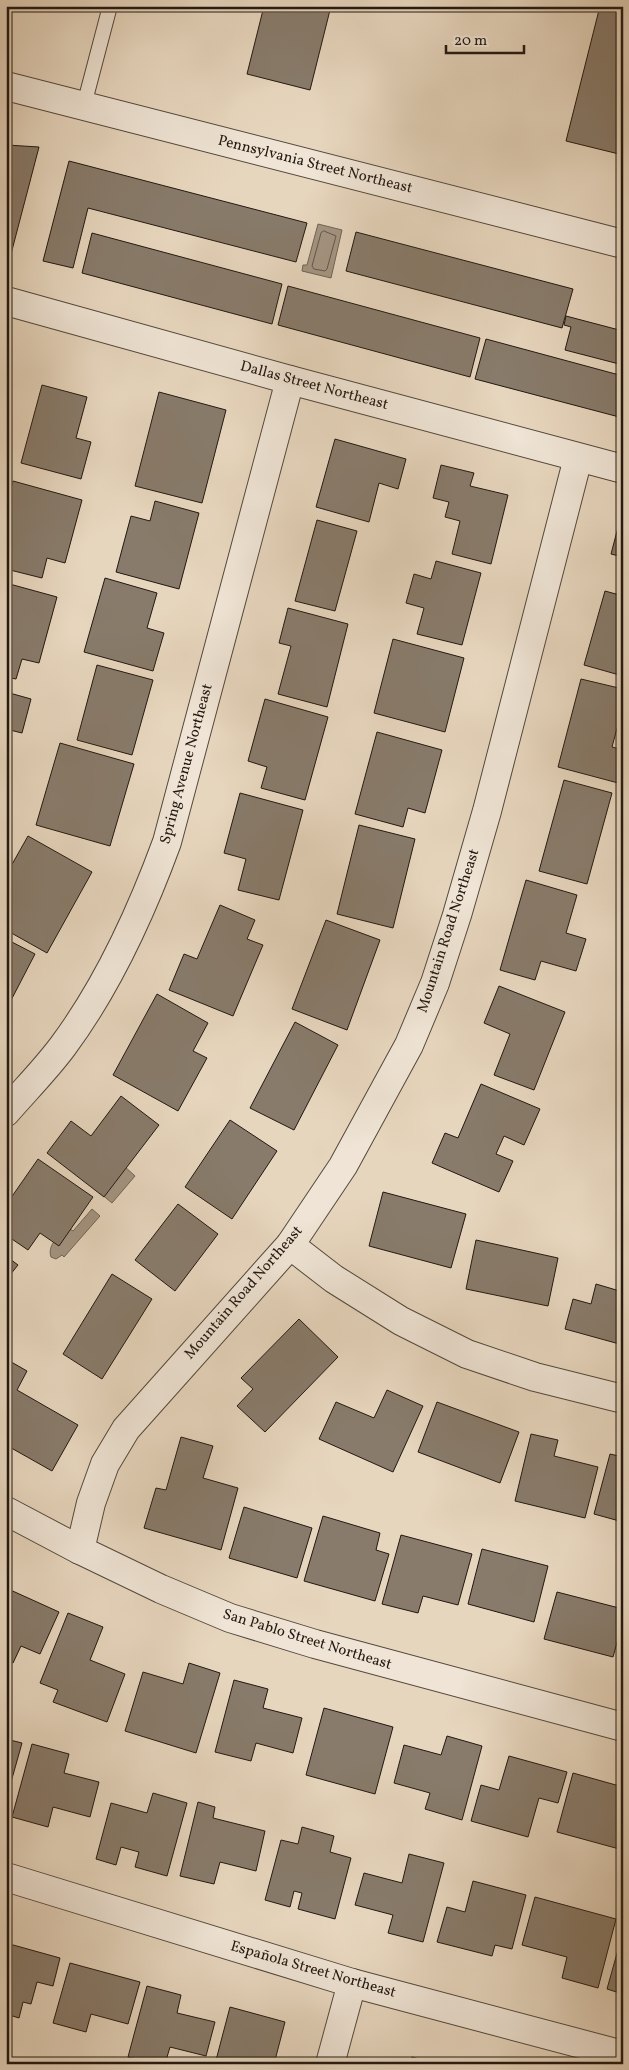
<svg xmlns="http://www.w3.org/2000/svg" width="629" height="2070" font-family="Vollkorn,serif">
	<rect width="100%" height="100%" fill="#e7d6be"/>
	<filter id="stains"><feTurbulence type="fractalNoise" baseFrequency=".004" numOctaves="4"/><feColorMatrix values="0 0 0 0 .2 0 0 0 0 .09 0 0 0 0 .02 0 0 0 .5 -.17"/></filter>
	<radialGradient id="worn" r=".72"><stop offset=".6" stop-color="#630" stop-opacity="0"/><stop offset="1" stop-color="#630" stop-opacity=".3"/></radialGradient>
	<g fill="#a49583" stroke="#706355">
		<path d="M318 224 342 230 331 278 302 271 303 265H307Z"/>
		<path d="M124 1166 135 1176 112 1203 100 1193Z"/>
		<path d="M92 1209 100 1216 64 1257 62 1255 56 1259 51 1257C47 1245 59 1236 67 1227L73 1231Z"/>
	</g>
	<g fill="none" stroke-linecap="round" stroke-linejoin="round">
		<path stroke="#63564a" stroke-width="1" d="M324 231 336 236 327 269 325 271 314 269 312 266 321 233Z"/>
	</g>
	<g fill="#887b6b" stroke="#221811">
		<path d="M264 6H331L310 90 247 74Z"/>
		<path d="M600 6H623V155L566 141Z"/>
		<path d="M7 145 39 147 11 254 6 253Z"/>
		<path d="M69 161 307 223 296 262 88 208 73 268 43 261Z"/>
		<path d="M356 232 573 289 562 328 346 271Z"/>
		<path d="M92 233 282 284 272 324 82 273Z"/>
		<path d="M288 286 480 338 470 377 278 325Z"/>
		<path d="M566 316 623 331V365L565 350 571 327 564 325Z"/>
		<path d="M486 339 623 376V418L475 379Z"/>
		<path d="M42 385 87 397 76 438 91 442 81 479 21 463Z"/>
		<path d="M159 392 226 410 202 503 135 486Z"/>
		<path d="M335 439 406 459 398 489 379 483 369 522 316 507Z"/>
		<path d="M441 465 474 473 470 486 508 495 491 564 452 554 460 521 445 517 449 502 433 498Z"/>
		<path d="M13 481 82 500 65 563 47 558 42 578 6 569V506Z"/>
		<path d="M155 501 199 513 179 589 116 572 131 516 150 521Z"/>
		<path d="M621 516H623V557L611 554Z"/>
		<path d="M317 520 357 531 335 611 295 601Z"/>
		<path d="M436 561 481 573 462 645 417 634 424 608 406 603 414 574 431 579Z"/>
		<path d="M105 578 157 593 147 628 164 633 153 671 84 652Z"/>
		<path d="M6 583 57 597 39 663 22 659 16 679 6 677Z"/>
		<path d="M605 591 623 596V676L584 665Z"/>
		<path d="M288 608 348 624 327 707 278 694 291 646 279 643Z"/>
		<path d="M393 639 464 658 445 732 374 713Z"/>
		<path d="M97 665 153 680 132 755 77 740Z"/>
		<path d="M581 679 623 689V706L612 747 623 750 622 784 558 767Z"/>
		<path d="M6 692 31 699 22 733 6 729Z"/>
		<path d="M265 699 328 717 305 800 261 788 267 767 248 761Z"/>
		<path d="M377 732 442 750 425 813 408 808 403 827 355 814Z"/>
		<path d="M60 743 134 764 110 846 36 825Z"/>
		<path d="M564 780 612 793 587 884 539 871Z"/>
		<path d="M240 793 303 810 279 900 238 890 246 859 224 853Z"/>
		<path d="M359 825 415 839 393 928 337 914Z"/>
		<path d="M28 836 92 872 47 953 6 930V875Z"/>
		<path d="M526 880 577 895 566 933 586 939 576 971 541 961 535 980 500 970Z"/>
		<path d="M220 905 255 920 247 939 263 945 233 1016 169 990 184 954 197 959Z"/>
		<path d="M326 920 380 940 347 1030 292 1009Z"/>
		<path d="M6 939 35 954 6 1010Z"/>
		<path d="M499 986 565 1012 534 1090 494 1075 510 1034 484 1023Z"/>
		<path d="M157 994 208 1023 193 1051 207 1058 178 1111 113 1075Z"/>
		<path d="M295 1022 338 1045 294 1130 250 1108Z"/>
		<path d="M481 1084 540 1109 524 1145 504 1136 496 1154 513 1161 499 1192 432 1163 445 1133 458 1138Z"/>
		<path d="M121 1096 159 1125 104 1197 47 1153 71 1121 91 1136Z"/>
		<path d="M230 1120 277 1151 232 1219 185 1187Z"/>
		<path d="M38 1159 93 1197 59 1246 40 1233 28 1250 6 1235V1205Z"/>
		<path d="M383 1192 466 1214 451 1268 369 1246Z"/>
		<path d="M178 1204 218 1234 175 1291 135 1260Z"/>
		<path d="M476 1240 558 1258 548 1306 466 1289Z"/>
		<path d="M6 1256 18 1265 6 1280Z"/>
		<path d="M112 1274 152 1299 102 1379 63 1354Z"/>
		<path d="M596 1284 623 1292V1345L565 1329 573 1299 591 1304Z"/>
		<path d="M299 1319 338 1357 265 1432 237 1406 253 1389 241 1378Z"/>
		<path d="M6 1359 27 1371 17 1390 78 1425 52 1471 6 1445Z"/>
		<path d="M387 1390 423 1406 393 1472 319 1439 336 1402 374 1418Z"/>
		<path d="M437 1402 519 1432 500 1483 418 1452Z"/>
		<path d="M531 1434 558 1440 554 1456 598 1467 585 1518 515 1501Z"/>
		<path d="M181 1437 213 1446 203 1478 238 1488 221 1550 144 1528 156 1488 166 1490Z"/>
		<path d="M610 1454 623 1457V1522L594 1514Z"/>
		<path d="M244 1507 312 1528 297 1578 229 1558Z"/>
		<path d="M323 1516 380 1533 376 1550 389 1554 375 1601 304 1581Z"/>
		<path d="M401 1535 472 1554 458 1605 423 1596 418 1613 382 1604Z"/>
		<path d="M482 1549 548 1566 534 1622 468 1604Z"/>
		<path d="M6 1588 59 1612 40 1654 21 1646 13 1663 6 1660Z"/>
		<path d="M557 1592 623 1609V1621L613 1657 544 1639Z"/>
		<path d="M68 1613 103 1627 90 1660 125 1674 107 1722 53 1702 58 1690 40 1683Z"/>
		<path d="M189 1663 220 1673 196 1753 125 1731 143 1672 183 1684Z"/>
		<path d="M234 1680 268 1689 263 1708 302 1718 293 1753 256 1743 251 1761 215 1752Z"/>
		<path d="M324 1708 393 1727 375 1794 306 1775Z"/>
		<path d="M447 1736 482 1746 462 1820 425 1809 430 1793 394 1783 404 1745 441 1755Z"/>
		<path d="M6 1739 22 1743 6 1800Z"/>
		<path d="M32 1744 69 1754 64 1773 99 1782 90 1817 53 1807 48 1827 12 1817Z"/>
		<path d="M509 1756 567 1772 558 1803 539 1798 528 1837 471 1821 481 1785 499 1790Z"/>
		<path d="M573 1773 623 1787V1850L557 1832Z"/>
		<path d="M153 1793 187 1803 167 1876 135 1867 139 1852 121 1847 116 1865 96 1859 111 1803 147 1813Z"/>
		<path d="M198 1802 215 1807 213 1818 265 1831 256 1871 220 1862 214 1884 180 1876Z"/>
		<path d="M302 1827 334 1836 330 1852 351 1858 335 1919 298 1909 302 1893 294 1891 290 1907 265 1900 281 1840 298 1844Z"/>
		<path d="M409 1854 444 1863 423 1942 388 1933 393 1915 355 1905 364 1873 402 1883Z"/>
		<path d="M473 1881 526 1895 512 1949 495 1945 492 1956 437 1942 447 1907 465 1912Z"/>
		<path d="M535 1897 616 1919 598 1988 562 1978 567 1957 522 1945Z"/>
		<path d="M621 1939 623 1940V1994L607 1989Z"/>
		<path d="M6 1943 60 1958 53 1986 37 1982 31 2004 23 2002 19 2018 6 2014Z"/>
		<path d="M70 1963 140 1982 128 2024 91 2014 86 2032 53 2023Z"/>
		<path d="M147 1986 181 1995 177 2013 215 2022 206 2056 170 2047 165 2064H153L128 2057Z"/>
		<path d="M230 2007 285 2022 274 2064H215Z"/>
		<path d="M412 2057 437 2064H410Z"/>
	</g>
	<g fill="none" stroke-linecap="round" stroke-linejoin="round">
		<g stroke="#53483c" stroke-width="16">
			<path id="service" d="M84 105 110 6"/>
		</g>
		<g stroke="#53483c" stroke-width="30">
			<g id="minor">
				<path d="M6 301 290 380 623 469"/>
				<path d="M6 1112C25 1090 46 1069 63 1046 109 984 141 913 167 842L290 380"/>
				<path d="M290 1245 334 1279 401 1321 467 1354 535 1377 623 1399"/>
				<path d="M6 1511 80 1550 161 1589 230 1618 315 1644 623 1727"/>
				<path d="M80 1550 91 1503 105 1464 126 1429 290 1245 343 1166 409 1045 435 983 457 915 487 811 578 458"/>
				<path d="M6 1877 352 1983 623 2055"/>
				<path d="M330 2064 352 1983"/>
			</g>
		</g>
		<g stroke="#53483c" stroke-width="30">
			<path id="tertiary" d="M6 86 623 244"/>
		</g>
		<use href="#service" stroke="#efe4d5" stroke-width="14"/>
		<use href="#minor" stroke="#efe4d5" stroke-width="28"/>
		<use href="#tertiary" stroke="#efe4d5" stroke-width="28"/>
	</g>
	<g text-anchor="middle" dominant-baseline="central" stroke-width="4.5" stroke-linejoin="round" paint-order="stroke">
		<g font-size="15" fill="#221811" stroke="#efe4d5">
			<text transform="translate(315 165) rotate(14)">Pennsylvania Street Northeast</text>
			<text transform="translate(314 386) rotate(15)">Dallas Street Northeast</text>
			<text transform="translate(187 764) rotate(-75)">Spring Avenue Northeast</text>
			<text transform="translate(449 931) rotate(-72)">Mountain Road Northeast</text>
			<text transform="translate(244 1293) rotate(-49)">Mountain Road Northeast</text>
			<text transform="translate(307 1640) rotate(17)">San Pablo Street Northeast</text>
			<text transform="translate(313 1970) rotate(16)">Española Street Northeast</text>
		</g>
	</g>
	<rect width="629" height="2070" fill="none" stroke="#e7d6be" stroke-width="25"/>
	<rect x="8" y="8" width="614" height="2055" fill="none" stroke="#221811" stroke-width="2.5"/>
	<rect x="12" y="12" width="604" height="2045" fill="none" stroke="#221811"/>
	<path d="M446 45v8h78v-8" fill="none" stroke="#221811" stroke-width="2.5"/>
	<text x="454" y="45" font-size="15" fill="#221811" stroke="#efe4d5" stroke-width="4" paint-order="stroke">20 m</text>
	<rect width="100%" height="100%" filter="url(#stains)"/>
	<rect width="100%" height="100%" fill="url(#worn)"/>
</svg>
